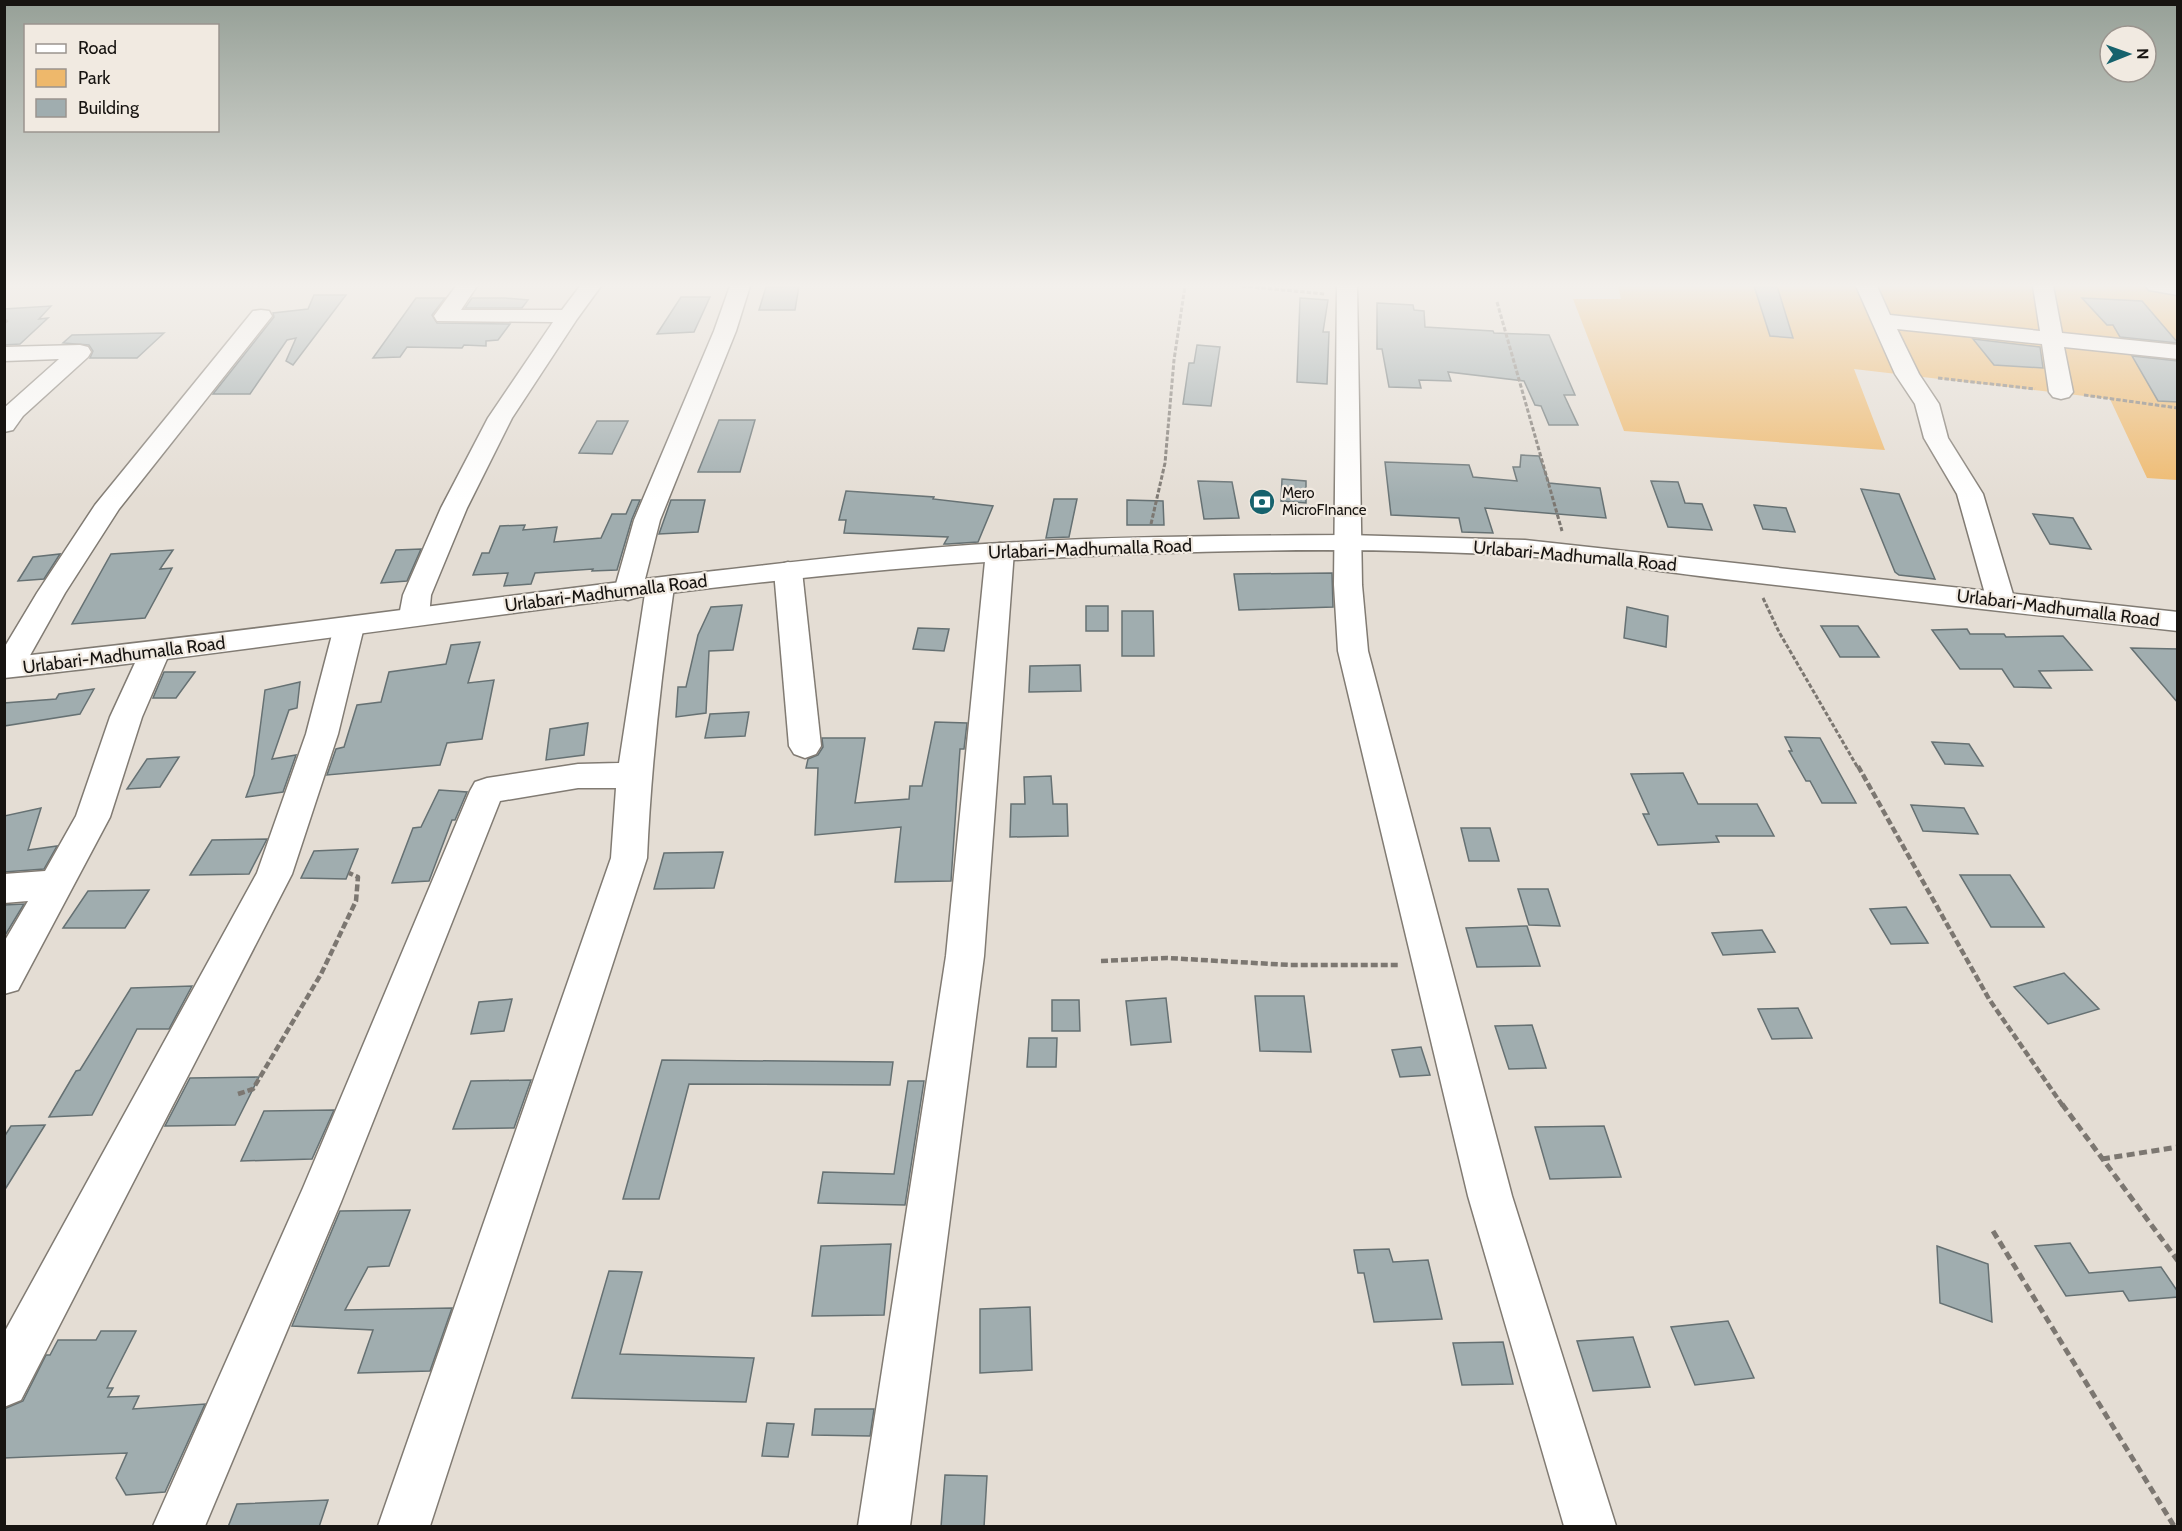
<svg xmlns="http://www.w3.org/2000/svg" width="2182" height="1531" font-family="Cabin,sans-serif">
	<rect width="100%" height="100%" fill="#e4ddd4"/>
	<path fill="#eeb86b" d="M1618 286H2156L2177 289V480L2147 478 2110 399 1854 369 1885 450 1624 431 1573 299H1621Z"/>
	<g fill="#a0adaf" stroke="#667173" stroke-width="1.5">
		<path d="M799 286 795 310H759L766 287Z"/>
		<path d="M1754 286H1777L1793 338 1770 336Z"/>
		<path d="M314 295H346L293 365 286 361 296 338 287 340 250 394H213L274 317 273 313 308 309Z"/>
		<path d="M681 297H710L694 332 657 334Z"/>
		<path d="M416 298H445L432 315 437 323 510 324 498 340 486 341V346L464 345 462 348 407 347 400 357 373 358Z"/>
		<path d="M472 298H505L528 300 522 308H465Z"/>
		<path d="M1300 298 1328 300 1323 332H1329L1327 384 1297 382Z"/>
		<path d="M2082 298 2142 301 2178 343 2120 337 2113 325H2107Z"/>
		<path d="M1377 303 1413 305 1414 310 1424 311 1425 327 1493 331 1494 333 1549 335 1575 395H1564L1578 425H1549L1541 406 1535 405 1524 381 1448 372 1451 381 1419 380 1421 388 1389 387 1382 349H1377Z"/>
		<path d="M51 306 39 319 48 318 20 344 4 345V309Z"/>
		<path d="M164 333 137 358H90L93 351 89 345 63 343 72 335Z"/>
		<path d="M1973 339 2040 347 2043 368 1994 365Z"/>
		<path d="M1197 345 1220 347 1211 406 1183 404 1189 363H1194Z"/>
		<path d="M2132 356 2178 361V402L2158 401Z"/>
		<path d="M719 420H755L740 472H698Z"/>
		<path d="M597 421H628L612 454 579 453Z"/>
		<path d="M1521 455 1539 456 1549 483 1600 488 1606 518 1485 508 1493 533 1462 532 1459 518 1391 515 1385 462 1469 465 1473 477 1517 481 1513 467H1520Z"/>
		<path d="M1282 479 1306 481V503L1281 501Z"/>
		<path d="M1198 481 1232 482 1239 518 1204 519Z"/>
		<path d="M1651 481 1678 482 1685 503 1702 504 1712 530 1668 527Z"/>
		<path d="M1861 489 1899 494 1935 579 1899 575 1895 572Z"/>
		<path d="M846 491 934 497 933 499 993 506 978 542 948 544H944L948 537 844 533 846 520H839Z"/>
		<path d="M1054 499H1077L1069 537 1046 538Z"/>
		<path d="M632 500H640L632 519 617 570 592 571 593 569 535 573 531 584 504 586 508 573 473 575 482 553H489L500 526 525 525 523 530 557 527 554 542 601 538 612 514H626Z"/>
		<path d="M671 500H705L698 532 659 534Z"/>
		<path d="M1127 500 1163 501 1164 525H1127Z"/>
		<path d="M1754 505 1786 508 1795 532 1763 529Z"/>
		<path d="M2033 514 2073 518 2091 549 2050 544Z"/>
		<path d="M421 549 407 581 381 583 396 550Z"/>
		<path d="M173 550 160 569 172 568 145 618 72 624 111 554Z"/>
		<path d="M60 554 44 579 18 581 33 557Z"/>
		<path d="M1332 573 1333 607 1239 610 1234 574Z"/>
		<path d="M742 605 733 650 709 651 706 713 676 717 678 687H686L698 635 711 607Z"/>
		<rect x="1086" y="606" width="22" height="25"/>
		<path d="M1627 607 1668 616 1666 647 1624 638Z"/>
		<path d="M1122 611H1153L1154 656H1122Z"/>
		<path d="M1821 626H1858L1879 657H1840Z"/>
		<path d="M918 628 949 629 944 651 913 649Z"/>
		<path d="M1967 629 1970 634H2004L2006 637 2063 636 2092 670 2039 671 2051 688 2014 687 2002 669H1960L1932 630Z"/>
		<path d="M480 642 468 683 494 680 482 739 447 743 440 765 327 775 336 749 344 747 357 705 381 702 389 672 446 664 451 645Z"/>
		<path d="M2131 648 2178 649V703Z"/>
		<path d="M1080 665 1081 691 1029 692 1030 666Z"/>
		<path d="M164 672H195L176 698H153Z"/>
		<path d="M300 682 297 708 289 710 272 759 296 755 283 792 246 797 254 775 265 690Z"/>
		<path d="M94 689 80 714 4 726V703L56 699 59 694Z"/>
		<path d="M749 712 745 736 705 738 710 714Z"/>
		<path d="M935 722 967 723 964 749H960L951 881 895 882 901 827 815 835 818 768H806L808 759 818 755 823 747 822 738H865L855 803 909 799 910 786H922Z"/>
		<path d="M588 723 584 755 546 760 550 729Z"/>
		<path d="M1785 737 1820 738 1856 803H1822L1810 781H1806L1789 751H1792Z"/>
		<path d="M1932 742 1969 744 1983 766 1945 764Z"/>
		<path d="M179 757 160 787 127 789 147 759Z"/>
		<path d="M1683 773 1698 804H1757L1774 836H1716L1719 842 1658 845 1643 814H1649L1631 774Z"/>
		<path d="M1051 776 1053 804H1067L1068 836 1010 837 1011 804H1025L1024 777Z"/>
		<path d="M439 790 467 792 455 820H452L429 881 392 883 413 828 421 827Z"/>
		<path d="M1911 805 1964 808 1978 834 1923 831Z"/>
		<path d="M41 808 28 850 57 846 44 869 4 872V816Z"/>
		<path d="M1461 828H1490L1499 861H1469Z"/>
		<path d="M267 839 249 874 190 875 212 840Z"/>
		<path d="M358 849 346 879 301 878 314 851Z"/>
		<path d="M723 852 714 888 654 889 664 853Z"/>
		<path d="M1960 875H2010L2044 927H1991Z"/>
		<path d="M1518 889H1548L1560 926 1529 925Z"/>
		<path d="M149 890 125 928H63L88 891Z"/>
		<path d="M24 904 4 937V905Z"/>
		<path d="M1906 907 1928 943 1891 944 1870 909Z"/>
		<path d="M1527 926 1540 966 1477 967 1466 928Z"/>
		<path d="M1762 930 1775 952 1723 955 1712 933Z"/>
		<path d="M2064 973 2099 1009 2048 1024 2014 987Z"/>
		<path d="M192 986 169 1029H137L92 1115 49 1117 76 1071 80 1070 131 988Z"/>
		<path d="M1255 996H1304L1311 1052 1260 1051Z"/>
		<path d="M1166 998 1171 1042 1131 1045 1126 1001Z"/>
		<path d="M512 999 504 1031 471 1034 479 1002Z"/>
		<path d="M1052 1000H1079L1080 1031H1052Z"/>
		<path d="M1798 1008 1812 1038 1772 1039 1758 1009Z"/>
		<path d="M1532 1025 1546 1068 1509 1069 1495 1026Z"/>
		<path d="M1029 1038H1057L1056 1067H1027Z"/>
		<path d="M1421 1047 1430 1075 1400 1077 1392 1050Z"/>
		<path d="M662 1060 893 1062 890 1085 689 1084 659 1199H623Z"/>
		<path d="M259 1077 235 1125 165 1126 190 1078Z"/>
		<path d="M531 1080 514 1128 453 1129 471 1081Z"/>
		<path d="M908 1081H924L905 1205 818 1203 823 1172 894 1174Z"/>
		<path d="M334 1110 312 1159 241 1161 264 1111Z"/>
		<path d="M45 1125 4 1191V1137L11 1126Z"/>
		<path d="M1604 1126 1621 1177 1550 1179 1535 1127Z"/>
		<path d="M410 1210 389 1266 368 1267 345 1310 452 1308 430 1371 358 1373 373 1330 292 1326 340 1211Z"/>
		<path d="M2070 1243 2089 1273 2161 1267 2178 1292V1297L2129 1301 2123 1291 2066 1296 2035 1246Z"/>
		<path d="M891 1244 884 1315 812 1316 821 1246Z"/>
		<path d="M1937 1246 1988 1264 1992 1322 1940 1303Z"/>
		<path d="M1389 1249 1393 1262 1428 1260 1442 1319 1374 1322 1364 1273H1358L1354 1250Z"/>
		<path d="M609 1271 642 1272 620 1354 754 1358 746 1402 572 1398Z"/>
		<path d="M1030 1307 1032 1370 980 1373V1309Z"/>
		<path d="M1728 1321 1754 1378 1695 1385 1671 1327Z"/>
		<path d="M101 1331H136L107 1388H113L108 1397 139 1396 133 1409 205 1404 165 1492 126 1495 116 1478 127 1453 4 1458V1409L23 1401 46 1355H50L58 1340H96Z"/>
		<path d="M1633 1337 1650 1387 1593 1391 1577 1341Z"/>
		<path d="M1503 1342 1513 1384 1462 1385 1453 1343Z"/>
		<path d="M815 1409H874L870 1436 812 1435Z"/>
		<path d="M767 1423 794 1424 788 1457 762 1456Z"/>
		<path d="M945 1475 987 1476 984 1527H941Z"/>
		<path d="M328 1500 319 1527H228L237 1504Z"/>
	</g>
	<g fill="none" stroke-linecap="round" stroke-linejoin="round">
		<g stroke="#817b73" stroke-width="3">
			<g id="minor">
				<path d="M456 286H477L461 310H562L580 286H601L577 319 512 418 467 508 431 595 429 616 424 623 414 625 404 623 399 616 403 595 441 508 488 418 553 322 437 321 434 316Z"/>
				<path d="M730 286H750L736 331 660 520 642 591 638 597 628 600 618 597 614 591 634 520 714 331Z"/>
				<path d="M1337 286H1357L1362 585 1368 651 1512 1196 1616 1526H1564L1468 1196 1338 651 1334 585Z"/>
				<path d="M1856 286H1877L1890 315 2040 331 2033 286H2053L2062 333 2178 345V359L2064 347 2073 392 2069 397 2061 399 2053 397 2049 392 2042 344 1897 329 1919 374 1939 404 1948 438 1983 494 2015 601 2011 608 2001 610 1991 608 1987 601 1957 494 1924 438 1915 404 1895 374Z"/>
				<path d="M2146 286H2178V295L2149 290Z"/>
				<path d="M261 310 269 311 272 316 119 509 65 593 19 675 4 677V648L37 593 95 505 253 311Z"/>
				<path d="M80 345 88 347 91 352 88 357 23 416 13 430 4 432V408L59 359 4 361V347Z"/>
				<path d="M1000 543 1010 545 1014 551 984 956 910 1526H858L946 956 986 551 990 545Z"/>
				<path d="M788 562 798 565 802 571 821 746 816 754 805 758 794 754 789 746 774 571 778 565Z"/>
				<path d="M660 578 670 581 674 587C661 677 651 767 647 858L430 1526H378L611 858 616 788H578L500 801 341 1202 205 1526H153L303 1188 470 791 475 782 487 778 578 764 619 763 646 587 650 581Z"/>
				<path d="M349 617 359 620 364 627 338 734 292 874 21 1400 4 1407V1333L257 873 306 734 334 627 339 620Z"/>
				<path d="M155 642 166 645 170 652 142 717 110 817 18 990 4 994V942L28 901 4 903V874L45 871 76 816 110 717 140 652 144 645Z"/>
			</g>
		</g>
		<g stroke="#817b73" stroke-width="3">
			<path id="major" d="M1348 535 1525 540 2178 612V631C2032 615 1887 598 1741 581 1669 573 1596 561 1523 556 1396 548 1266 549 1139 554 758 566 382 638 4 678V658C230 634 453 602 678 575 786 563 894 549 1002 543 1117 536 1233 536 1348 535Z"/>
		</g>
		<g stroke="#7c7771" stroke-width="3" stroke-dasharray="4.5 2" stroke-linecap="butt">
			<path d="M1242 286 1325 294"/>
			<path d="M1497 302 1562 531"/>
			<path d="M4 323 8 320"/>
			<path d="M1938 378 2035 389"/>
			<path d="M2084 395 2178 408"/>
			<path d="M1151 524 1165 463 1174 360 1185 286"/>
			<path d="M1763 598 1779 632 1858 768"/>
		</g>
		<g stroke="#7c7771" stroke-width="4.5" stroke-dasharray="7 3" stroke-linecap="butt">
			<path d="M1858 766 1989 999 2063 1106"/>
			<path d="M1101 961 1167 958 1290 965H1398"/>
			<path d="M238 1094 253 1089 321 974 356 901 358 877 349 873"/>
		</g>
		<g stroke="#7c7771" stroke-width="5" stroke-dasharray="8 4.5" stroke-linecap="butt">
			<path d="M2062 1104 2178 1261"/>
			<path d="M2102 1159 2178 1147"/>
			<path d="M1993 1231 2174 1526"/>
		</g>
		<use href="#minor" fill="#fff" fill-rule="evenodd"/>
		<use href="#major" fill="#fff" fill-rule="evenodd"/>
	</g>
	<linearGradient id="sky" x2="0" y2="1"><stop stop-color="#96a097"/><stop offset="0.57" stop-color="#f3f0ec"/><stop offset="1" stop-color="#f3f0ec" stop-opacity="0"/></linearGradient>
	<rect width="2182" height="501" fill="url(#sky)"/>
	<defs>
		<g id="bank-disc" transform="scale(1.35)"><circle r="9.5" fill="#16626d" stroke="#f1eae1"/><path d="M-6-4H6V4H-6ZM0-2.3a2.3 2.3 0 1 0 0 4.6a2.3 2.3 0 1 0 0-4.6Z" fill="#fff"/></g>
	</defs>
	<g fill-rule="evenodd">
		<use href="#bank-disc" x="1262" y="502"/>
	</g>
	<g text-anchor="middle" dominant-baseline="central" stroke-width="4.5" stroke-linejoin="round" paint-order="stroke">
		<g font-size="15" fill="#171411" stroke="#f1eae1" text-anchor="start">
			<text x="1282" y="493">Mero<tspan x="1282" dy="17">MicroFInance</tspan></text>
		</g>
		<g font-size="18" fill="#171411" stroke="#f1eae1">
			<text transform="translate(1090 549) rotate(-2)">Urlabari-Madhumalla Road</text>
			<text transform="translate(1575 556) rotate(5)">Urlabari-Madhumalla Road</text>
			<text transform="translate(606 593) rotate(-7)">Urlabari-Madhumalla Road</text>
			<text transform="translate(2058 608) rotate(7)">Urlabari-Madhumalla Road</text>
			<text transform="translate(124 655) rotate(-7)">Urlabari-Madhumalla Road</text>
		</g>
	</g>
	<rect width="2182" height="1531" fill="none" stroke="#171411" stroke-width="12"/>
	<rect x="24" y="24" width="195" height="108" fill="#f1eae1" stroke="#9a948e" stroke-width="1.5"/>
	<rect x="36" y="44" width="30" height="9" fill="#ffffff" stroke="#9a948e" stroke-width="1.5"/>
	<text x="78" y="54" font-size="18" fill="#171411">Road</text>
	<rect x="36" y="69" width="30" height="18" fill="#eeb86b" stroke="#9a948e" stroke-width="1.5"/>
	<text x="78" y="84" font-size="18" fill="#171411">Park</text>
	<rect x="36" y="99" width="30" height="18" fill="#a0adaf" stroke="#9a948e" stroke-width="1.5"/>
	<text x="78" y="114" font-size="18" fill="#171411">Building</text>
	<g transform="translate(2128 54) rotate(89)"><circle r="28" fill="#f1eae1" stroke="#9a948e" stroke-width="1.5"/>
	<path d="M0-4.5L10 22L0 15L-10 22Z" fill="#16626d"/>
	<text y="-9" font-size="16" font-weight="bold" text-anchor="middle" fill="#171411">N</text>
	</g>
</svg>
